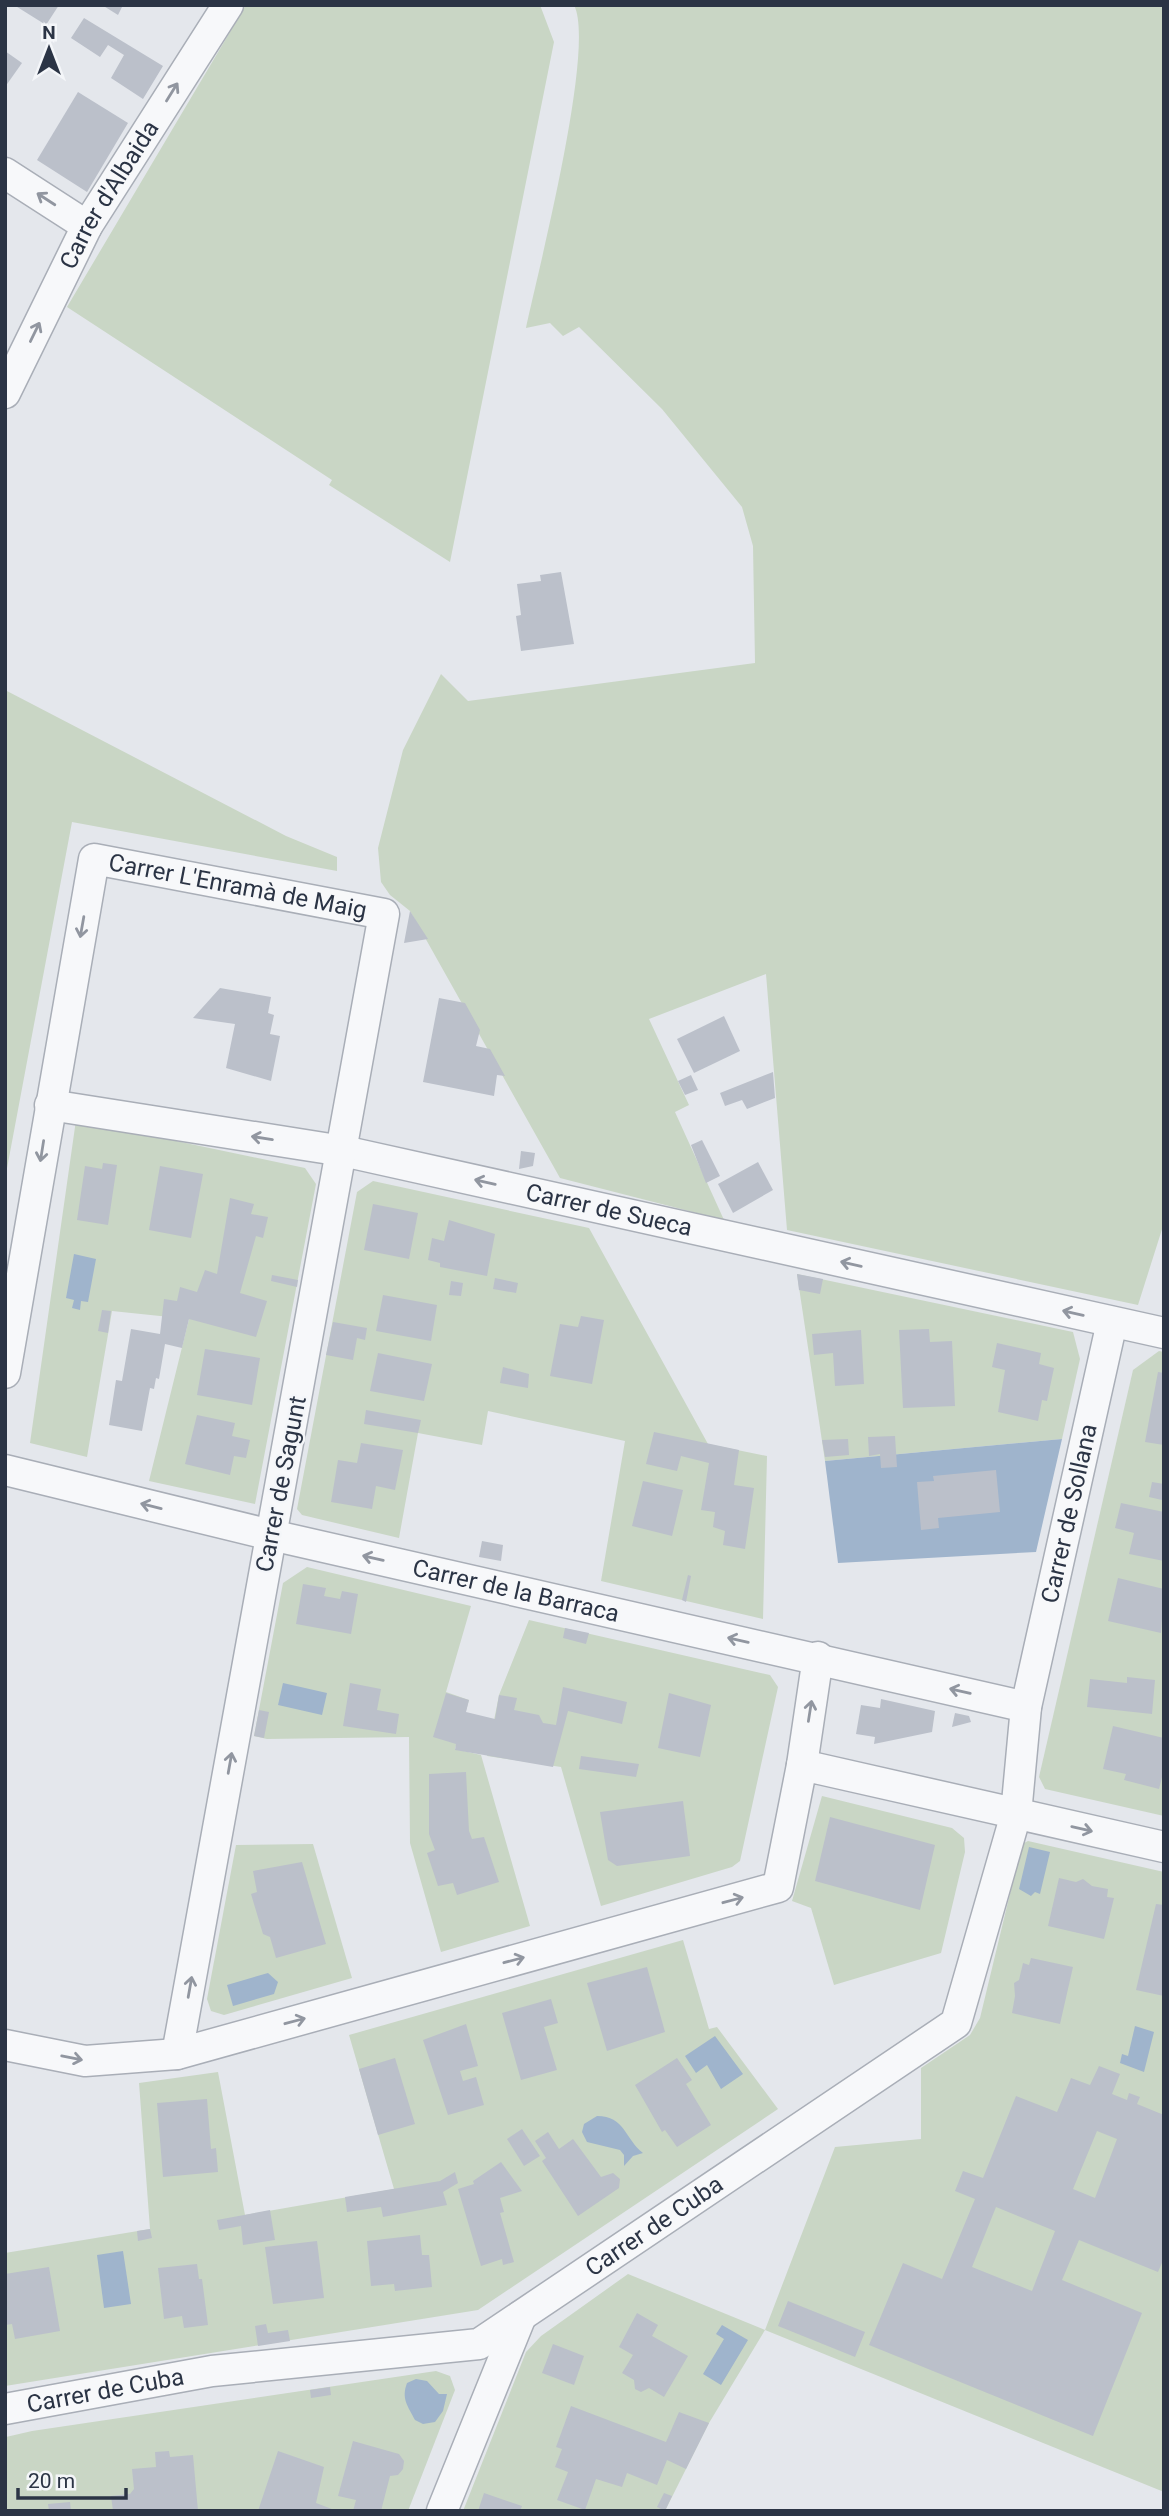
<svg xmlns="http://www.w3.org/2000/svg" width="1169" height="2516" font-family="Roboto,sans-serif">
	<rect width="100%" height="100%" fill="#e4e7ec"/>
	<g fill="#c9d6c5">
		<path d="M246 5H540L554 42 450 562 329 485 332 480 67 307Z"/>
		<path d="M574 5H1164V1223L1138 1305 787 1230 766 974 649 1019 689 1105 675 1112 724 1220 560 1178 410 911 390 895 381 882 378 848 403 750 441 674 468 701 755 663 753 546 742 507 662 409 579 327 563 336 550 323 526 328C538 271 596 47 574 5Z"/>
		<path d="M5 690 286 836 337 857V871L72 822 5 1179Z"/>
		<path d="M76 1120 305 1168 316 1184 255 1504 149 1481 189 1319 112 1311 87 1457 30 1443Z"/>
		<path d="M373 1181 589 1228 708 1444 767 1456 763 1619 601 1581 625 1441 488 1411 482 1445 418 1433 399 1538 302 1515 297 1509 357 1192Z"/>
		<path d="M797 1274 1073 1332 1080 1359 1062 1439 825 1461Z"/>
		<path d="M1159 1351 1164 1352V1816L1045 1789 1039 1777 1133 1370Z"/>
		<path d="M307 1567 471 1606 446 1692 469 1700 455 1749 481 1755 530 1926 441 1952 410 1843 409 1737 267 1739 254 1736 283 1583Z"/>
		<path d="M529 1620 770 1675 778 1687 740 1861 732 1867 601 1906 561 1767 487 1756 499 1695Z"/>
		<path d="M822 1796 952 1828 964 1838 965 1852 941 1953 834 1985 811 1908 792 1901Z"/>
		<path d="M1028 1841 1164 1872V2492L765 2330 709 2423 665 2511H463L526 2352 541 2336 628 2274 765 2330 835 2147 921 2139V2068L970 2035 980 2018 1022 1844Z"/>
		<path d="M313 1844 352 1978 224 2015 211 2011 207 1999 236 1845Z"/>
		<path d="M683 1940 709 2029 717 2027 778 2109 478 2310 5 2386V2253L150 2229 139 2083 218 2072 245 2215 394 2189 349 2035Z"/>
		<path d="M436 2371 450 2376 455 2390 408 2511H5L6 2437 32 2431Z"/>
	</g>
	<g fill="#9fb4cc">
		<path d="M74 1254 96 1259 88 1302 81 1301 80 1310 72 1308 74 1300 66 1298Z"/>
		<path d="M1062 1439 1036 1552 838 1563 825 1461Z"/>
		<path d="M283 1683 327 1693 322 1715 278 1705Z"/>
		<path d="M1029 1847 1050 1852 1040 1894 1035 1892 1031 1896 1019 1889Z"/>
		<path d="M268 1973 278 1982 274 1994 233 2006 227 1985Z"/>
		<path d="M1135 2026 1154 2032 1144 2072 1120 2063 1122 2054 1128 2056Z"/>
		<path d="M715 2036 743 2074 721 2089 707 2065 696 2073 685 2056Z"/>
		<path d="M597 2116C625 2116 625 2139 643 2153L633 2156 624 2166V2155L620 2150 587 2142 582 2132 584 2124Z"/>
		<path d="M123 2251 131 2304 104 2308 97 2255Z"/>
		<path d="M722 2325 748 2340 721 2385 703 2374 724 2339 716 2334Z"/>
		<path d="M416 2379 427 2381 439 2394H447L443 2411 435 2422 423 2424 415 2420C408 2406 401 2399 407 2383Z"/>
	</g>
	<g fill="#bbc0ca" fill-rule="evenodd">
		<path d="M14 5H59L46 25Z"/>
		<path d="M102 5H123L118 15Z"/>
		<path d="M84 18 163 66 143 99 111 78 124 55 108 45 100 57 71 38Z"/>
		<path d="M5 51 22 63 5 87Z"/>
		<path d="M78 92 128 123 87 192 37 160Z"/>
		<path d="M561 572 574 644 521 651 516 616 521 615 517 584 541 581 540 575Z"/>
		<path d="M410 911 428 939 404 943Z"/>
		<path d="M220 988 271 997 268 1013 274 1015 270 1034 280 1036 271 1081 226 1068 235 1024 193 1018Z"/>
		<path d="M439 998 465 1003 480 1030 476 1046 490 1049 505 1076 497 1075 494 1096 423 1082Z"/>
		<path d="M724 1016 740 1051 694 1073 677 1039Z"/>
		<path d="M773 1072 775 1098 747 1109 742 1100 725 1106 720 1093Z"/>
		<path d="M691 1075 698 1090 685 1095 678 1081Z"/>
		<path d="M702 1140 720 1176 706 1183 691 1145Z"/>
		<path d="M521 1151 535 1153 533 1166 519 1169Z"/>
		<path d="M758 1162 773 1190 733 1213 718 1184Z"/>
		<path d="M103 1163 117 1165 108 1225 77 1220 85 1166 102 1169Z"/>
		<path d="M160 1166 203 1174 191 1238 149 1230Z"/>
		<path d="M230 1198 254 1204 251 1214 268 1217 263 1238 256 1236 240 1293 267 1301 256 1337 189 1319 182 1348 165 1344 159 1379 156 1378 154 1389 150 1388 142 1431 109 1425 116 1380 122 1381 131 1329 160 1334 164 1299 177 1301 180 1287 197 1292 205 1270 217 1274Z"/>
		<path d="M373 1204 418 1213 409 1259 364 1250Z"/>
		<path d="M449 1220 495 1234 487 1276 440 1267V1263L428 1260 432 1238 444 1241Z"/>
		<path d="M797 1274 823 1279 820 1294 799 1290Z"/>
		<path d="M272 1275 298 1280 297 1287 271 1281Z"/>
		<path d="M495 1278 518 1283 516 1293 493 1289Z"/>
		<path d="M451 1281 463 1283 461 1296 449 1295Z"/>
		<path d="M383 1295 437 1305 431 1341 376 1331Z"/>
		<path d="M102 1310 111 1311 108 1333 98 1331Z"/>
		<path d="M581 1316 604 1320 592 1384 550 1376 560 1324 578 1327Z"/>
		<path d="M333 1322 367 1328 365 1340 357 1338 353 1360 326 1355Z"/>
		<path d="M929 1329 930 1342 952 1341 955 1406 903 1408 899 1330Z"/>
		<path d="M861 1330 864 1384 835 1386 833 1353 814 1355 812 1334Z"/>
		<path d="M997 1343 1041 1353 1039 1364 1054 1368 1047 1401 1042 1400 1038 1421 998 1412 1005 1370 992 1367Z"/>
		<path d="M205 1349 260 1358 252 1405 197 1395Z"/>
		<path d="M378 1353 432 1364 424 1401 370 1391Z"/>
		<path d="M503 1367 529 1374 528 1388 500 1383Z"/>
		<path d="M1158 1372 1164 1373V1445L1145 1442Z"/>
		<path d="M366 1410 421 1420 418 1433 364 1424Z"/>
		<path d="M197 1415 235 1423 232 1436 250 1440 246 1458 234 1456 230 1475 185 1464Z"/>
		<path d="M654 1432 739 1450 734 1485 754 1488 745 1549 723 1545 725 1531 713 1527 715 1512 701 1510 709 1463 681 1456 677 1471 646 1464Z"/>
		<path d="M895 1436 897 1467 881 1468 880 1454 869 1456 868 1437Z"/>
		<path d="M848 1439 849 1455 825 1457 822 1440Z"/>
		<path d="M361 1443 403 1450 395 1490 376 1486 372 1509 331 1502 338 1460 357 1463Z"/>
		<path d="M996 1470 1000 1512 938 1518 939 1528 921 1530 917 1482 934 1481 933 1476Z"/>
		<path d="M643 1481 683 1490 672 1536 632 1526Z"/>
		<path d="M1152 1482 1164 1484 1162 1500 1149 1497Z"/>
		<path d="M1121 1503 1164 1512V1561L1129 1554 1134 1533 1115 1528Z"/>
		<path d="M482 1541 503 1545 501 1561 479 1557Z"/>
		<path d="M688 1575 691 1576 686 1602 682 1600Z"/>
		<path d="M1118 1578 1164 1589 1161 1633 1108 1621Z"/>
		<path d="M303 1584 326 1588 324 1596 340 1599 342 1591 358 1594 351 1634 296 1624Z"/>
		<path d="M565 1628 589 1633 586 1644 563 1638Z"/>
		<path d="M1127 1677 1155 1680 1152 1714 1087 1707 1090 1679 1127 1683Z"/>
		<path d="M350 1683 381 1689 377 1710 399 1714 396 1734 343 1726Z"/>
		<path d="M563 1687 627 1702 622 1724 568 1711 553 1767 455 1750 456 1744 433 1737 446 1693 469 1700 466 1712 495 1719 499 1695 517 1698 514 1710 539 1715 543 1723 556 1725Z"/>
		<path d="M669 1693 711 1705 700 1757 658 1748Z"/>
		<path d="M881 1699 935 1711 932 1732 874 1744 875 1737 856 1734 861 1705 880 1708Z"/>
		<path d="M259 1710 269 1712 264 1738 254 1736Z"/>
		<path d="M955 1713 969 1716 971 1722 952 1727Z"/>
		<path d="M1113 1726 1164 1738V1769L1159 1789 1124 1780 1126 1774 1103 1769Z"/>
		<path d="M581 1756 639 1764 636 1777 579 1769Z"/>
		<path d="M466 1772 469 1831 472 1839 484 1837 499 1882 457 1895 453 1883 438 1886 427 1853 435 1850 429 1834V1774Z"/>
		<path d="M683 1801 690 1856 617 1866 608 1860 600 1812Z"/>
		<path d="M830 1817 935 1845 920 1910 815 1881Z"/>
		<path d="M302 1862 326 1944 276 1958 270 1937 263 1934 251 1894 257 1892 253 1871Z"/>
		<path d="M1059 1878 1076 1882 1083 1879 1092 1886 1108 1889 1107 1897 1114 1898 1104 1939 1048 1926Z"/>
		<path d="M1156 1904 1164 1905V1996L1136 1990Z"/>
		<path d="M1031 1958 1073 1967 1060 2024 1012 2013 1015 1996 1014 1983 1019 1980 1023 1963 1029 1965Z"/>
		<path d="M647 1967 665 2032 607 2051 587 1983Z"/>
		<path d="M551 1999 558 2023 544 2027 557 2070 521 2080 502 2013Z"/>
		<path d="M466 2024 478 2066 460 2071 463 2081 476 2077 484 2105 448 2115 423 2040Z"/>
		<path d="M395 2058 415 2124 378 2135 359 2069Z"/>
		<path d="M677 2058 692 2080 686 2084 711 2125 677 2147 665 2130 662 2132 635 2085Z"/>
		<path d="M1099 2066 1120 2074 1112 2094 1127 2100 1129 2093 1140 2097 1137 2104 1164 2115V2258L1158 2272 1079 2240 1062 2280 1142 2313 1093 2436 869 2345 903 2263 942 2279 975 2199 955 2191 963 2171 983 2178 1016 2096 1057 2112 1071 2078 1090 2085ZM1097 2131 1117 2139 1095 2198 1073 2189ZM996 2207 1055 2231 1032 2291 972 2267Z"/>
		<path d="M207 2099 211 2149 216 2148 218 2172 163 2177 157 2103Z"/>
		<path d="M522 2129 540 2156 524 2166 507 2139Z"/>
		<path d="M548 2132 559 2149 573 2139 601 2177 613 2173 620 2179 619 2188 578 2216 542 2161 546 2158 535 2141Z"/>
		<path d="M501 2162 522 2191 500 2198 504 2212 500 2213 514 2262 503 2265 502 2259 481 2266 458 2189 474 2184 473 2181Z"/>
		<path d="M455 2172 458 2183 443 2192 447 2205 383 2217 381 2207 347 2212 345 2197 440 2181Z"/>
		<path d="M270 2210 275 2240 243 2245 241 2226 219 2230 217 2220Z"/>
		<path d="M150 2229 152 2238 138 2241 137 2231Z"/>
		<path d="M420 2235 422 2255H429L432 2287 395 2291 394 2284 371 2286 367 2241Z"/>
		<path d="M317 2241 324 2298 273 2304 265 2247Z"/>
		<path d="M197 2264 199 2279H202L208 2325 184 2328 182 2316 164 2319 158 2268Z"/>
		<path d="M49 2267 60 2331 15 2339 12 2324 5 2325V2274Z"/>
		<path d="M788 2301 865 2332 855 2357 778 2326Z"/>
		<path d="M637 2313 658 2325 652 2336 688 2356 664 2397 649 2388 641 2392 635 2389 634 2380 622 2373 633 2355 619 2347Z"/>
		<path d="M266 2324 268 2333 288 2330 290 2341 258 2346 255 2326Z"/>
		<path d="M553 2344 584 2356 574 2385 542 2373Z"/>
		<path d="M330 2387 331 2395 311 2398 310 2390Z"/>
		<path d="M571 2406 666 2442 679 2412 709 2423 686 2469 667 2460 657 2485 627 2473 622 2487 596 2479 585 2510 557 2500 568 2472 555 2467 562 2449 556 2447Z"/>
		<path d="M353 2441 399 2454 404 2461 403 2469 398 2475 390 2476 381 2511H353L356 2500 338 2496Z"/>
		<path d="M169 2451 170 2457 193 2455 198 2511H113L111 2496 130 2494 134 2489 132 2469 156 2467 155 2452Z"/>
		<path d="M278 2451 324 2467 316 2503 337 2511H258Z"/>
		<path d="M484 2493 522 2506 520 2511H478Z"/>
		<path d="M664 2493 672 2496 665 2511 657 2507Z"/>
		<path d="M70 2502 71 2511H49L48 2504Z"/>
	</g>
	<g fill="none" stroke-linecap="round" stroke-linejoin="round">
		<g stroke="#a9aeb7" stroke-width="33">
			<g id="minor">
				<path d="M5 173 87 226"/>
				<path id="s1" d="M5 393 87 226 228 5"/>
				<path id="s2" d="M50 1105 343 1151 1164 1333"/>
				<path id="s3" d="M5 1373 94 859 384 914 177 2054"/>
				<path id="s4" d="M5 1470 271 1535 1026 1707"/>
				<path d="M802 1765 818 1657"/>
				<path d="M5 2045 85 2061 177 2054 778 1887 802 1765 1164 1847"/>
				<path id="s5" d="M5 2409 212 2371 479 2344 956 2023 1016 1814 1026 1707 1112 1322"/>
				<path d="M442 2511 521 2316"/>
			</g>
		</g>
		<use href="#minor" stroke="#f7f8fa" stroke-width="30"/>
	</g>
	<defs><path id="oneway-shaft" d="M-6 0H5M1.5-3L5.5 0L1.5 3" fill="none" stroke-width="1.6" stroke-linecap="round" stroke-linejoin="round" transform="scale(1.75)"/></defs>
	<g stroke="#9196a0">
		<use href="#oneway-shaft" transform="translate(172 92) rotate(-58)"/>
		<use href="#oneway-shaft" transform="translate(46 199) rotate(-147)"/>
		<use href="#oneway-shaft" transform="translate(35 332) rotate(-64)"/>
		<use href="#oneway-shaft" transform="translate(82 927) rotate(100)"/>
		<use href="#oneway-shaft" transform="translate(262 1138) rotate(-171)"/>
		<use href="#oneway-shaft" transform="translate(42 1151) rotate(99)"/>
		<use href="#oneway-shaft" transform="translate(485 1182) rotate(-167)"/>
		<use href="#oneway-shaft" transform="translate(851 1264) rotate(-167)"/>
		<use href="#oneway-shaft" transform="translate(1073 1313) rotate(-167)"/>
		<use href="#oneway-shaft" transform="translate(151 1506) rotate(-166)"/>
		<use href="#oneway-shaft" transform="translate(373 1558) rotate(-167)"/>
		<use href="#oneway-shaft" transform="translate(738 1640) rotate(-167)"/>
		<use href="#oneway-shaft" transform="translate(960 1691) rotate(-167)"/>
		<use href="#oneway-shaft" transform="translate(810 1711) rotate(-81)"/>
		<use href="#oneway-shaft" transform="translate(230 1763) rotate(-80)"/>
		<use href="#oneway-shaft" transform="translate(1082 1829) rotate(13)"/>
		<use href="#oneway-shaft" transform="translate(733 1900) rotate(-15)"/>
		<use href="#oneway-shaft" transform="translate(514 1960) rotate(-15)"/>
		<use href="#oneway-shaft" transform="translate(190 1987) rotate(-80)"/>
		<use href="#oneway-shaft" transform="translate(295 2021) rotate(-15)"/>
		<use href="#oneway-shaft" transform="translate(72 2058) rotate(11)"/>
	</g>
	<g text-anchor="middle" dominant-baseline="central" stroke-width="5" stroke-linejoin="round" paint-order="stroke">
		<g font-size="24" fill="#2b3445" stroke="#f4f6f9">
			<text stroke="none"><textPath href="#s1" startOffset="224">Carrer d'Albaida</textPath></text>
			<text stroke="none"><textPath href="#s3" startOffset="668">Carrer L'Enramà de Maig</textPath></text>
			<text stroke="none"><textPath href="#s2" startOffset="569">Carrer de Sueca</textPath></text>
			<text transform="translate(281 1484) rotate(-79)">Carrer de Sagunt</text>
			<text stroke="none"><textPath href="#s5" startOffset="1577">Carrer de Sollana</textPath></text>
			<text stroke="none"><textPath href="#s4" startOffset="525">Carrer de la Barraca</textPath></text>
			<text stroke="none"><textPath href="#s5" startOffset="690">Carrer de Cuba</textPath></text>
			<text stroke="none"><textPath href="#s5" startOffset="102">Carrer de Cuba</textPath></text>
		</g>
	</g>
	<rect width="1169" height="2516" fill="none" stroke="#2b3445" stroke-width="14"/>
	<g transform="translate(49 49)" stroke="#f4f6f9" stroke-width="5" paint-order="stroke">
	<path d="M0-5L12 26L0 18L-12 26Z" fill="#2b3445"/>
	<text y="-10" font-size="19" font-weight="bold" text-anchor="middle" fill="#2b3445">N</text>
	</g>
	<path d="M18 2488v10h108v-10" fill="none" stroke="#2b3445" stroke-width="3.5"/>
	<text x="28" y="2488" font-size="21" fill="#2b3445" stroke="#f4f6f9" stroke-width="5" paint-order="stroke">20 m</text>
</svg>
